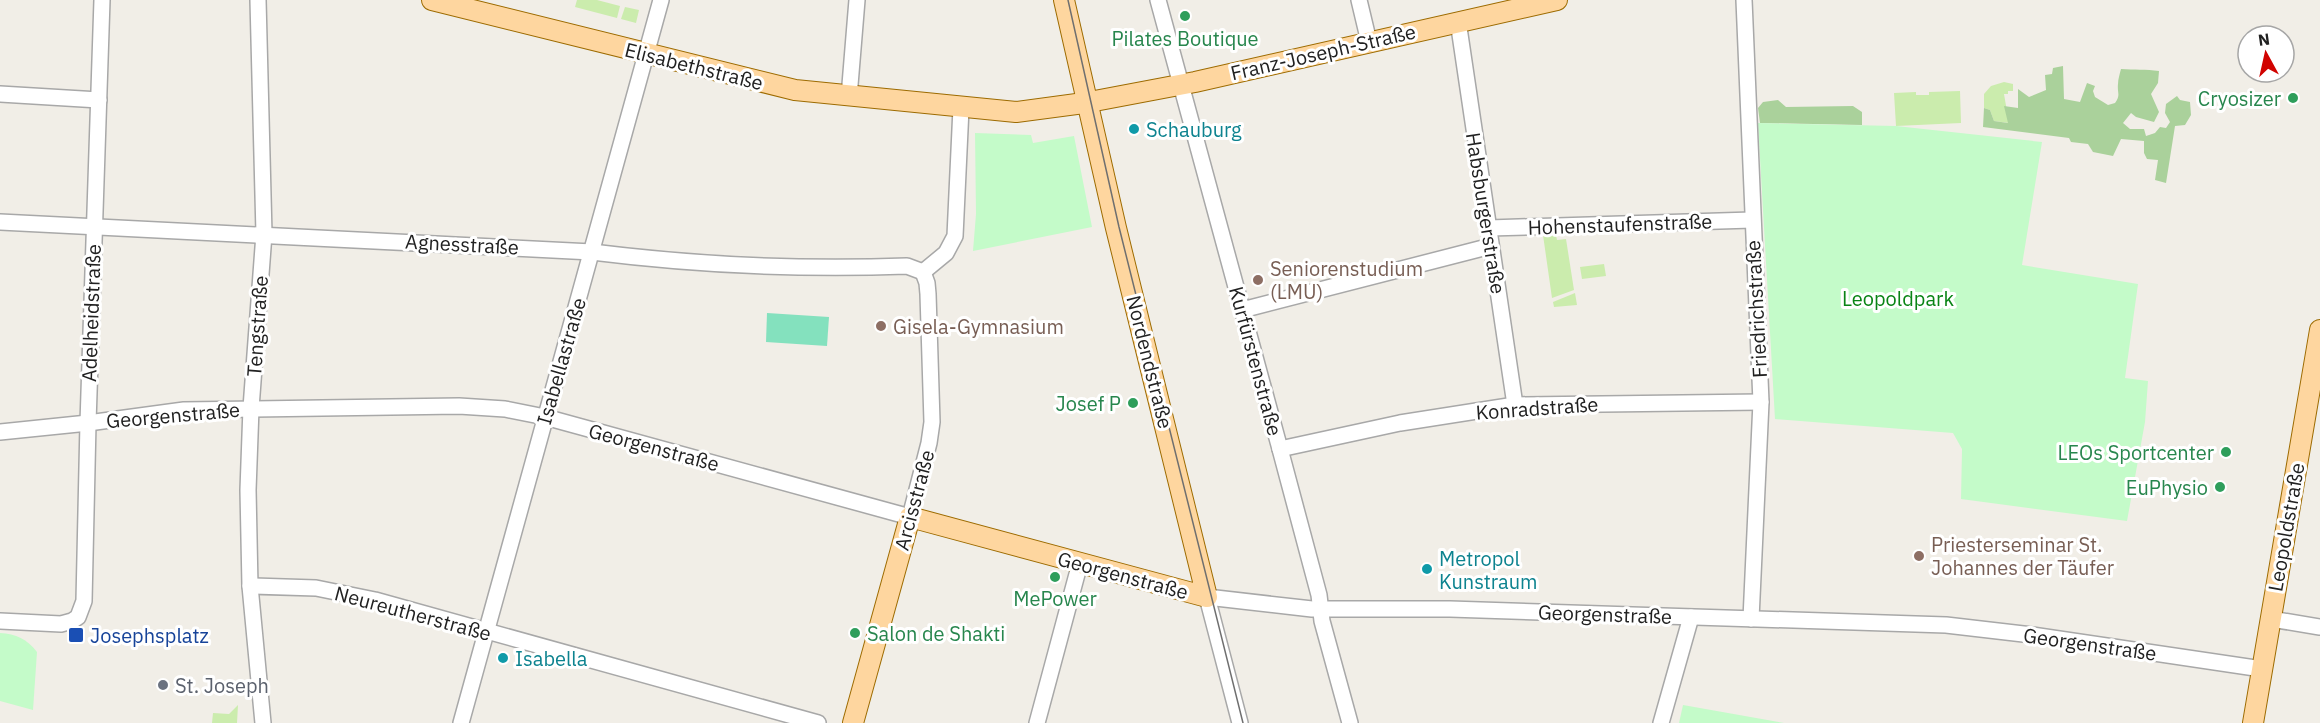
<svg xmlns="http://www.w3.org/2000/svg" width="2320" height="723" font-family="'IBM Plex Sans',sans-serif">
	<rect width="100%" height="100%" fill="#f1eee7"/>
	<g fill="#cbecad">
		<path d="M577 0H597L620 6 617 18 575 7Z"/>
		<path d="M625 7 639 10 636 23 621 19Z"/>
		<path d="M2004 82 2013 84V91H2008V94H2004L2009 123 1994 121 1990 110 1984 108V94L1991 86Z"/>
		<path d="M1960 91 1961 123 1896 126 1894 93 1916 92V95H1929V92Z"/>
		<path d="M1543 235H1556L1557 240 1566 239 1574 290 1552 298Z"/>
		<path d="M1604 264 1606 276 1582 279 1580 267Z"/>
		<path d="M1575 293 1577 305 1554 307 1553 302Z"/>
		<path d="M238 705 237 723H212L213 713 229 714Z"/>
	</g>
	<g fill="#aad19b">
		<path d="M2063 66 2064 99 2080 102 2087 83 2095 86 2093 91 2095 97 2108 105 2115 103C2121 95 2117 93 2118 84 2118 79 2120 73 2121 69 2134 70 2146 69 2159 71L2158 83 2151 94 2159 112 2154 122 2136 117 2131 113 2123 123 2130 129H2144L2146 136 2155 133 2160 127 2166 128 2170 122 2165 113 2166 104 2177 96 2180 100 2190 102 2191 115 2185 125 2175 126 2166 183 2155 180 2158 160 2147 159 2144 153V141L2121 139 2113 156 2093 152 2088 144 2071 142 2069 138 1983 127 1984 108 1990 110 1994 121 2008 123 2004 106 2018 108V89L2029 97 2046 90 2045 75 2052 74 2053 68Z"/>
		<path d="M1778 100 1786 107 1853 106 1862 112V125L1760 123 1758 108 1763 102Z"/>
	</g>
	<g fill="#c4fbc9">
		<path d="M1758 123 1896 126 2042 142 2022 265 2138 284 2125 378 2148 381 2145 422 2127 521 1961 499 1962 449 1953 433 1775 419Z"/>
		<path d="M975 133 1031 135 1033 143 1074 136 1092 227 973 251 976 214Z"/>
		<path d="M0 633C16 634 27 639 37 652L33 710 0 701Z"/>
		<path d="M1683 705 1784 723H1679Z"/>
	</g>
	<path fill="#84e1be" d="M767 313 829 317 827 346 766 342Z"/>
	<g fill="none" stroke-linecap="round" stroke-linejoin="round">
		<g stroke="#a8a8a8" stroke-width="18">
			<g id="minor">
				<path d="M258 0 264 234 251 408 248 490 250 586 263 723"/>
				<path d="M1158 0 1280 449 1319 595 1322 621 1350 723"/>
				<path d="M1359 0 1369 42"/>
				<path d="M1744 0 1761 402 1751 619"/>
				<path d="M1458 21 1515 405"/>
				<path d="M0 94 99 100"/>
				<path d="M849 97 857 0"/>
				<path d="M0 222 592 252C696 265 802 270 907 266L923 272"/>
				<path d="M1489 228 1752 220"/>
				<path d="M923 272 946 253 955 236 961 108"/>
				<path d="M1242 310 1491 246"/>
				<path d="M0 432 88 423 184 410 459 406 505 409 545 417 910 517 929 443 932 422 928 294 927 283 923 272"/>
				<path d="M1280 449 1400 423 1515 405 1761 402"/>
				<path d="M250 586 316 588 375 600 818 723"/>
				<path d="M2271 619 2320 627"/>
				<path d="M0 621 61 624 72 621 78 617 84 601 88 423 102 0"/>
				<path d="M461 723 661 0"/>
				<path d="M1037 723 1080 563"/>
				<path d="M1240 723 1207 597 1312 609H1450L1946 625 2032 635 2262 669"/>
				<path d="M1661 723 1691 617"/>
			</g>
		</g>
		<g stroke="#9d6b00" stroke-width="22">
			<g id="major">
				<path d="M432 0 795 90 1016 112 1084 103 1195 82 1557 0"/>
				<path d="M853 723 910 517 1207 597 1116 228 1064 0"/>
				<path d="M2253 723 2320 330"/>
			</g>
		</g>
		<use href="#minor" stroke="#fff" stroke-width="15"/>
		<use href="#major" stroke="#fed69f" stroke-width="20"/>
		<path stroke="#6f6f6f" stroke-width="1.5" d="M1068 0 1119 227 1243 723"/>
	</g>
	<g fill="#2e9e5b" stroke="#fff" stroke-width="2">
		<circle cx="1185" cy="16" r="6"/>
		<circle cx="2293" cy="98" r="6"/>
		<circle cx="1133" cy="403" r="6"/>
		<circle cx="2226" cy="452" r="6"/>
		<circle cx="2220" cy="487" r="6"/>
		<circle cx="1055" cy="577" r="6"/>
		<circle cx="855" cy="633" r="6"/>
	</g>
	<g fill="#0f9aa8" stroke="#fff" stroke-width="2">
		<circle cx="1134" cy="129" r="6"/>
		<circle cx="1427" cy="569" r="6"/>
		<circle cx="503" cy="658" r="6"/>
	</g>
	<g fill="#8d6e63" stroke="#fff" stroke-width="2">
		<circle cx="1258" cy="280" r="6"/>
		<circle cx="881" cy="326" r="6"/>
		<circle cx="1919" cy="556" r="6"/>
	</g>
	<rect fill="#1a4fb4" stroke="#fff" stroke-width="2" x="68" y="627" width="16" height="16" rx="3"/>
	<circle fill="#6b7280" stroke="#fff" stroke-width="2" cx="163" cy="685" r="6"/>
	<g text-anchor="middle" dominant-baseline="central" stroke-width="6" stroke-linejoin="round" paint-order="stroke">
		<g font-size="20" fill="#27864d" stroke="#fff" text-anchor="end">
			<text x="1185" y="38" text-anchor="middle">Pilates Boutique</text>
			<text x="2281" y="98">Cryosizer</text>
			<text x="1121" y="403">Josef P</text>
			<text x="2214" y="452">LEOs Sportcenter</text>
			<text x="2208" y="487">EuPhysio</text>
			<text x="1055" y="598" text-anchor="middle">MePower</text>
			<text x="867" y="633" text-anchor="start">Salon de Shakti</text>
		</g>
		<g font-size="20" fill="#212121" stroke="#fff">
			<text transform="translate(1323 52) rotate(-13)">Franz-Joseph-Straße</text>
			<text transform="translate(694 66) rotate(14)">Elisabethstraße</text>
			<text transform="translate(1486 213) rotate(81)">Habsburgerstraße</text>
			<text transform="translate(1620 224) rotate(-2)">Hohenstaufenstraße</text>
			<text transform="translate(462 244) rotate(3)">Agnesstraße</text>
			<text transform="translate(1756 309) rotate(-93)">Friedrichstraße</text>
			<text transform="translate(91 313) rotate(-88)">Adelheidstraße</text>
			<text transform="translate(257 326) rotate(-86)">Tengstraße</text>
			<text transform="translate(561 361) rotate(-74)">Isabellastraße</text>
			<text transform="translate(1256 361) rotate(75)">Kurfürstenstraße</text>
			<text transform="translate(1150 362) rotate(76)">Nordendstraße</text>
			<text transform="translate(1537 408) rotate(-4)">Konradstraße</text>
			<text transform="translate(173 415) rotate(-5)">Georgenstraße</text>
			<text transform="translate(654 447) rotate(15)">Georgenstraße</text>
			<text transform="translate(914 500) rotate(-75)">Arcisstraße</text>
			<text transform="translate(2286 527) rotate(-80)">Leopoldstraße</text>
			<text transform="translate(1123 575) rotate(15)">Georgenstraße</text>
			<text transform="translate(413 613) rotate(15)">Neureutherstraße</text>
			<text transform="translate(1605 614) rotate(2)">Georgenstraße</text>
			<text transform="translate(2090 644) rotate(8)">Georgenstraße</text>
		</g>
		<g font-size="20" fill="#0d838f" stroke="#fff" text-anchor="start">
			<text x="1146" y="129">Schauburg</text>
			<text x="1439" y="558">Metropol<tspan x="1439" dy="23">Kunstraum</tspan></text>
			<text x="515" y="658">Isabella</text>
		</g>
		<g font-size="20" fill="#785e54" stroke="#fff" text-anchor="start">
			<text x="1270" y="268">Seniorenstudium<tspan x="1270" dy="23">(LMU)</tspan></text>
			<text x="893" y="326">Gisela-Gymnasium</text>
			<text x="1931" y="544">Priesterseminar St.<tspan x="1931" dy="23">Johannes der Täufer</tspan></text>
		</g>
		<g font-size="20" fill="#098415" stroke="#fff">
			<text x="1898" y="298">Leopoldpark</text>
		</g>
		<g font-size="20" fill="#164399" stroke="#fff" text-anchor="start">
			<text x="90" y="635">Josephsplatz</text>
		</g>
		<g font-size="20" fill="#5b616d" stroke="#fff" text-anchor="start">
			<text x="175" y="685">St. Joseph</text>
		</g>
	</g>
	<g transform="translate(2266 54) rotate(352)"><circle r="28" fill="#ffffff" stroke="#a6a6a6" stroke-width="1.5"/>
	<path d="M0-4.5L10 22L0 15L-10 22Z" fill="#d10300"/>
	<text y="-9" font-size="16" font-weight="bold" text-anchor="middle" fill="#212121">N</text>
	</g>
</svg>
